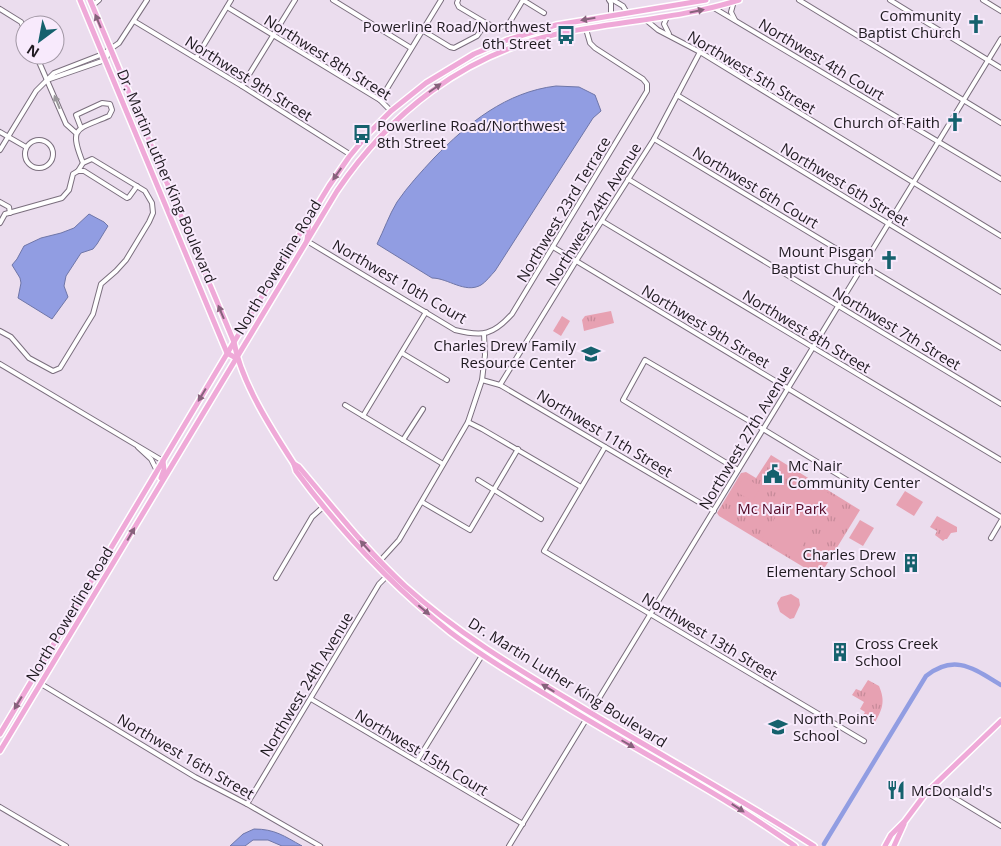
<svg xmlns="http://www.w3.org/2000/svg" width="1001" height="846" font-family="'Open Sans',sans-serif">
	<defs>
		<pattern id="grass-tufts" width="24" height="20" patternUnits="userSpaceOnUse" patternTransform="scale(1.25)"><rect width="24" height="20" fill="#e7a1b2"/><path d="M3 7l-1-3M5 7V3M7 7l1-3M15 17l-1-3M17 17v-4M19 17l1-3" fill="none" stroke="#c68a99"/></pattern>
	</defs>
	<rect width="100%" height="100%" fill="#ebddee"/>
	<g fill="url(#grass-tufts)">
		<path d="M611 311 614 323 584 331 582 320 585 316Z"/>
		<path d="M771 455 860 510 822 572 815 574 719 516 717 513 741 473 746 472 756 478Z"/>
		<path d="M937 516 957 527V532L951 533 947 539H945L943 541 935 535 937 531 930 527Z"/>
		<path d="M868 680 879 686C886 702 882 710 874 724L862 717 865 712 860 709 864 702 852 695 856 689 861 691Z"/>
	</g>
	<g fill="#e7a1b2">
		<path d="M562 316 570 321 561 336 553 331Z"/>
		<path d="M801 476 833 496 794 559 762 539Z"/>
		<path d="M744 477 761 487 752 501 735 491Z"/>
		<path d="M905 491 923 502 914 516 896 505Z"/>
		<path d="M860 520 874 528 863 546 849 538Z"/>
		<path d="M791 594 799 599 800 605 794 618 790 619 780 612 777 603 781 597Z"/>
	</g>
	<g fill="#919de2" stroke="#6f76a8">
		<path d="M556 86 579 87 595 95 601 111 593 118 495 271C491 275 486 282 481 285 465 294 448 278 432 278L377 244C384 230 389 215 397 202 408 186 421 172 434 158 468 123 506 92 556 86Z"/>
		<path d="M89 214 104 222 108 226 97 244 93 249 81 253 66 276 64 286 68 297 52 319 18 298 21 283 20 278 12 265 17 259 24 246 41 238 61 233 74 228Z"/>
		<path d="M254 829C275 829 284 836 302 846H282L268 840H253L245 846H230L243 834Z"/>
	</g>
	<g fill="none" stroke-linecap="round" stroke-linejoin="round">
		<path stroke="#919de2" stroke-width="4.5" d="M824 844 926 676C955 653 974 669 1001 685"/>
		<g stroke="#7b6f7e" stroke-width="6">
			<g id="minor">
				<path d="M333 0 411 48"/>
				<path d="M458 0 457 3 459 7 486 23"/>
				<path d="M609 0 611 3V15"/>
				<path d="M613 0 623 6 627 13"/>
				<path d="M799 0 1001 123"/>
				<path d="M890 0 1001 68"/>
				<path d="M983 0 1001 11"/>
				<path d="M734 1 731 12 735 20"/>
				<path d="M92 6 99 0"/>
				<path d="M227 7 380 100 391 111"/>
				<path d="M714 8 1001 179"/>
				<path d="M0 9 21 22 25 30"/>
				<path d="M667 17 664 24 669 34"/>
				<path d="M646 20 658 30 700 52 1001 236"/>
				<path d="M134 21 242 86 351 155"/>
				<path d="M422 30 450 47 454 48 477 36 486 23 497 28 508 25 523 0 544 13"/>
				<path d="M36 55 66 124 76 133"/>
				<path d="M196 58 231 0"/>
				<path d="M47 80 105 60 110 50"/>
				<path d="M242 86 295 0"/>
				<path d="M677 95 1001 292"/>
				<path d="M380 100 441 0"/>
				<path d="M81 128 76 115 102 103 110 104 112 110 109 116C77 130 68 126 83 163"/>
				<path d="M0 132 26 147"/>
				<path d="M654 139 1001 348"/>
				<circle cx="39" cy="154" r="14"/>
				<path d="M0 150 36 91 54 73 103 54 119 43 147 0"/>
				<path d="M628 179 1001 404"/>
				<path d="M0 202 9 207 10 213"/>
				<path d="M602 221 1001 460"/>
				<path d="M0 223 5 214 62 198 69 190 73 174 78 171H84L127 198 129 197 137 186"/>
				<path d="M307 241 455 330C483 337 493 335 512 314L647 91V84L643 79 595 48 590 43 586 29"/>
				<path d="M553 247 1001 517"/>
				<path d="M0 331 11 337 29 358 53 371 60 368 93 314 101 284 116 271 126 260 149 222 153 213 152 203 145 191 92 159 83 163 78 171"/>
				<path d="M402 353 447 380"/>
				<path d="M0 364 163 461"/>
				<path d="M482 380 500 385 714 511"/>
				<path d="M500 385 576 261 654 139 700 52"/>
				<path d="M345 405 443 464"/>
				<path d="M363 416 426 312"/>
				<path d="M468 422 482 429 581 487"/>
				<path d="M403 440 423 409"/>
				<path d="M138 447 151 459 157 471"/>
				<path d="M605 447 544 551 864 741"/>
				<path d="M738 470 623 400 645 360 763 429 852 483"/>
				<path d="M478 480 541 519"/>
				<path d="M422 502 470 530 518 449"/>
				<path d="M991 538 1001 521"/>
				<path d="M379 562 399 540 468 422 482 380 485 355 484 334"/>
				<path d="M276 578 312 517 323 507"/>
				<path d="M41 684 195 777 247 804 320 846"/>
				<path d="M311 699 523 824"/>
				<path d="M417 761 486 649"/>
				<path d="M935 786 1001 826"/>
				<path d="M247 804 379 584 386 577"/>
				<path d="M0 807 66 846"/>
				<path d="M509 846 1001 39"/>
			</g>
		</g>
		<g stroke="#fff" stroke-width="8">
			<g id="major">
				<path d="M80 0 227 353 236 358"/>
				<path d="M90 0 234 342C241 382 272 430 294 464L296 471C341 532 391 585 450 632 484 658 522 680 558 702 615 737 674 769 731 804 753 817 774 832 795 846"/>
				<path d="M307 240 309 221"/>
				<path d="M294 464 299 467C333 507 365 549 405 586 457 633 516 668 576 704 655 752 736 796 814 846"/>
				<path d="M161 478 164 470 163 461"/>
				<path d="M0 734 234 342 329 186 349 157 368 134 391 111 426 83 474 54 507 40 556 25 706 0"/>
				<path d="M0 751 337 191C390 113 463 55 557 34 617 21 679 19 739 0"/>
				<path d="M885 846 891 835 905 821 926 793 1001 721"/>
				<path d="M894 846 904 824"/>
			</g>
		</g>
		<use href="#minor" stroke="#fff" stroke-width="4"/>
		<use href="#major" stroke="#efa9d8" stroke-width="5"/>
	</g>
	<defs><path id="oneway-solid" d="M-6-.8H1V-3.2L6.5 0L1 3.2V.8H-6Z" transform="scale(1.25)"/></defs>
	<g fill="#87627c">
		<use href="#oneway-solid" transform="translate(697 11) rotate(-12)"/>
		<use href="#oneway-solid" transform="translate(588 19) rotate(170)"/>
		<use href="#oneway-solid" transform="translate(98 21) rotate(-113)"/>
		<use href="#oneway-solid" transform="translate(435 88) rotate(-35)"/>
		<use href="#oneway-solid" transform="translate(337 174) rotate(125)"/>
		<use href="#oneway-solid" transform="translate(221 312) rotate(-113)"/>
		<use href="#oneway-solid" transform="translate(202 395) rotate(121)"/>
		<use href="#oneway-solid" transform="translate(131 534) rotate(-60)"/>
		<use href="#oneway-solid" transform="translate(365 546) rotate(-132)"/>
		<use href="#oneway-solid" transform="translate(424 610) rotate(40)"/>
		<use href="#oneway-solid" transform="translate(548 688) rotate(-149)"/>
		<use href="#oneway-solid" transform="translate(18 703) rotate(121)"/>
		<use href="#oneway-solid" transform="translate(628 744) rotate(30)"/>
		<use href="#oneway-solid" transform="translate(738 808) rotate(33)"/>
	</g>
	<use fill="#9a989b" href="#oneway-solid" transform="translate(57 102) rotate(-112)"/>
	<defs>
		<g id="church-bare" transform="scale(1.5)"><path d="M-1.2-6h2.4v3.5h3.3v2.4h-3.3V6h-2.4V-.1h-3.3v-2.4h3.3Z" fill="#15616d" stroke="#f8eafc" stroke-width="2.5" paint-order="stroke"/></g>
		<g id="bus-bare" transform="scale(1.5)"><path d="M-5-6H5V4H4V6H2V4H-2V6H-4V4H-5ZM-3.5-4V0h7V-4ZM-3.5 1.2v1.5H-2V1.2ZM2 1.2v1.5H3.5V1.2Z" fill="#15616d" stroke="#f8eafc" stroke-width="2.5" paint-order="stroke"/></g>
		<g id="school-bare" transform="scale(1.5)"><path d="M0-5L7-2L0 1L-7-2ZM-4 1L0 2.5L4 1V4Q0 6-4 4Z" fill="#15616d" stroke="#f8eafc" stroke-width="2.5" paint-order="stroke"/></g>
		<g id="civic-bare" transform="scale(1.5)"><path d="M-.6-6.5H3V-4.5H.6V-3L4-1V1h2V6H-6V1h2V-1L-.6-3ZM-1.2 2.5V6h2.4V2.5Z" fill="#15616d" stroke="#f8eafc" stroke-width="2.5" paint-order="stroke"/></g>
		<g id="building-bare" transform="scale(1.5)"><path d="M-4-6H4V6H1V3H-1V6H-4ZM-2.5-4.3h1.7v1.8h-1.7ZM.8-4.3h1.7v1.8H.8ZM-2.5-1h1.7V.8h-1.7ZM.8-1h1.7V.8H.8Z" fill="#15616d" stroke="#f8eafc" stroke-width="2.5" paint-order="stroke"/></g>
		<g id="restaurant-bare" transform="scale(1.5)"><path d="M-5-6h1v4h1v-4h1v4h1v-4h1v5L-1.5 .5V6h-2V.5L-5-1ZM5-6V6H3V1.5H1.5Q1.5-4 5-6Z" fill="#15616d" stroke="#f8eafc" stroke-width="2.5" paint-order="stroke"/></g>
	</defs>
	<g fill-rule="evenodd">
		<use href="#church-bare" x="976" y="24"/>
		<use href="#bus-bare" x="566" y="35"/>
		<use href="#church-bare" x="955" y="122"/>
		<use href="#bus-bare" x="362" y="134"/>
		<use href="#church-bare" x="889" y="260"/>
		<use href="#school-bare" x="591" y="354"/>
		<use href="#civic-bare" x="773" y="474"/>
		<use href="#building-bare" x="911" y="563"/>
		<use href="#building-bare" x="840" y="652"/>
		<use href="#school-bare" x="778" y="727"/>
		<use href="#restaurant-bare" x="896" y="790"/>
	</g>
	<g text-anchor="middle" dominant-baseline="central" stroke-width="4" stroke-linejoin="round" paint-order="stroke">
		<g font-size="15" fill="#1f1a20" stroke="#f8eafc" text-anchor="end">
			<text x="961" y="15">Community<tspan x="961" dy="17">Baptist Church</tspan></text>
			<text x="551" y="26">Powerline Road/Northwest<tspan x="551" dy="17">6th Street</tspan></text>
			<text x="940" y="122">Church of Faith</text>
			<text x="377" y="125" text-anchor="start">Powerline Road/Northwest<tspan x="377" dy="17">8th Street</tspan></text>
			<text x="874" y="251">Mount Pisgan<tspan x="874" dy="17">Baptist Church</tspan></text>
			<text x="576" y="345">Charles Drew Family<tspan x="576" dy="17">Resource Center</tspan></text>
			<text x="788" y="465" text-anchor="start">Mc Nair<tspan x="788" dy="17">Community Center</tspan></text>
			<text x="896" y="554">Charles Drew<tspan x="896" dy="17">Elementary School</tspan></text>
			<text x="855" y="643" text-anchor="start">Cross Creek<tspan x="855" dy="17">School</tspan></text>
			<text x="793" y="718" text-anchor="start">North Point<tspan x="793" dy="17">School</tspan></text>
			<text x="911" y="790" text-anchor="start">McDonald's</text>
		</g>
		<g font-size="15" fill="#1f1a20" stroke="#f8eafc">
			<text transform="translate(328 57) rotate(32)">Northwest 8th Street</text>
			<text transform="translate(822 59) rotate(31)">Northwest 4th Court</text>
			<text transform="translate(752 72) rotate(31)">Northwest 5th Street</text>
			<text transform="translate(249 78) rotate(32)">Northwest 9th Street</text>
			<text transform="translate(167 176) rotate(67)">Dr. Martin Luther King Boulevard</text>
			<text transform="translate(845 184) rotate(31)">Northwest 6th Street</text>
			<text transform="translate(756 187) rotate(31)">Northwest 6th Court</text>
			<text transform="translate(563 209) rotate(-59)">Northwest 23rd Terrace</text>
			<text transform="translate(593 214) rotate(-58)">Northwest 24th Avenue</text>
			<text transform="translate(277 267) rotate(-59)">North Powerline Road</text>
			<text transform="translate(400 281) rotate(30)">Northwest 10th Court</text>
			<text transform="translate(706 326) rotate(31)">Northwest 9th Street</text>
			<text transform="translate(897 328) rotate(31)">Northwest 7th Street</text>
			<text transform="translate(807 331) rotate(31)">Northwest 8th Street</text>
			<text transform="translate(605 433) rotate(31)">Northwest 11th Street</text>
			<text transform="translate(745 437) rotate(-59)">Northwest 27th Avenue</text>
			<text transform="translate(69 614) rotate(-59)">North Powerline Road</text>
			<text transform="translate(710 636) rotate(31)">Northwest 13th Street</text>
			<text transform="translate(568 682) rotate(32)">Dr. Martin Luther King Boulevard</text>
			<text transform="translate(306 684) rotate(-59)">Northwest 24th Avenue</text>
			<text transform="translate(422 752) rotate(31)">Northwest 15th Court</text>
			<text transform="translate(186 756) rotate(30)">Northwest 16th Street</text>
		</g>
		<g font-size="15" fill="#520825" stroke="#f8eafc">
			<text x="782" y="508">Mc Nair Park</text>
		</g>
	</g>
	<g transform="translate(40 40) rotate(212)"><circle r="24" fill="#f8eafc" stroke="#a197a4"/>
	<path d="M0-4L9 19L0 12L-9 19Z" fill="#15616d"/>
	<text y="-8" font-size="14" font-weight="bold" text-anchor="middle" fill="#1f1a20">N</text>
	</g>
</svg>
